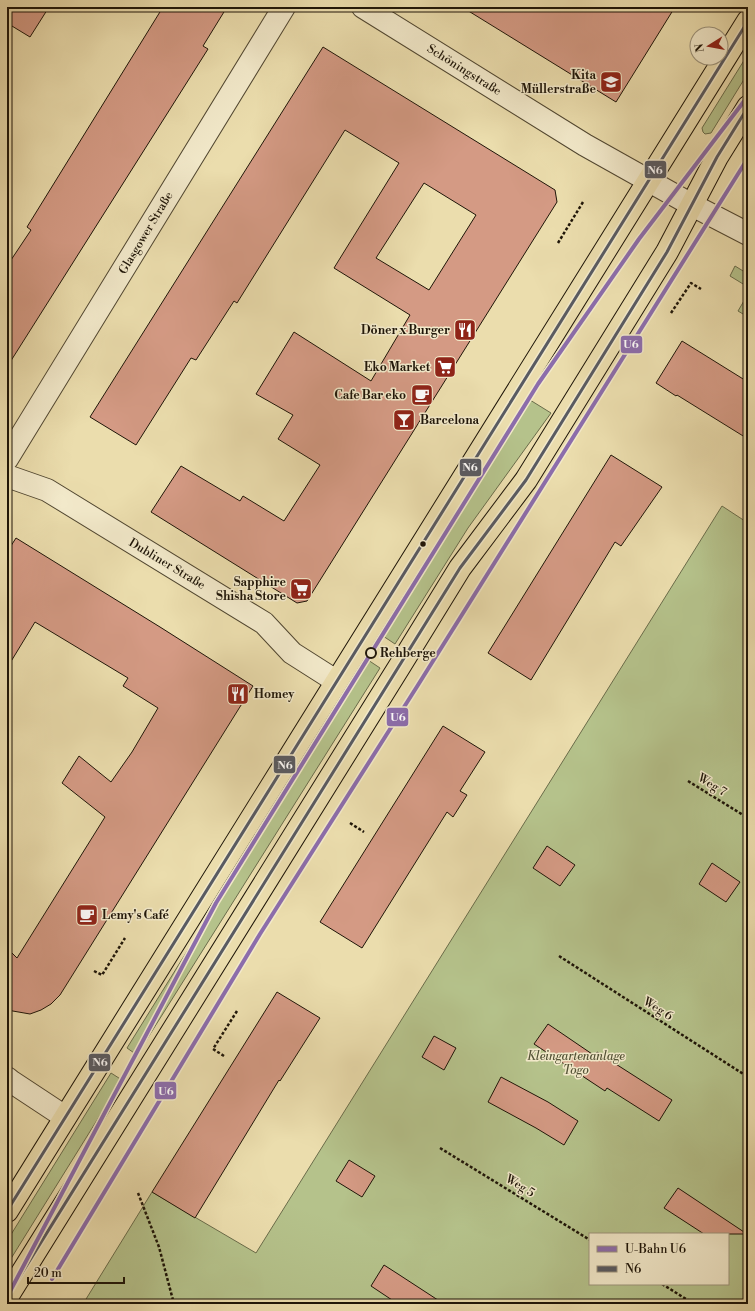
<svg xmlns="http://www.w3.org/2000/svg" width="755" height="1311" font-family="'Libre Bodoni',serif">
	<rect width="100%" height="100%" fill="#ebddad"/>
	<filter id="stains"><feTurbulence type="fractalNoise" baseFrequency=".005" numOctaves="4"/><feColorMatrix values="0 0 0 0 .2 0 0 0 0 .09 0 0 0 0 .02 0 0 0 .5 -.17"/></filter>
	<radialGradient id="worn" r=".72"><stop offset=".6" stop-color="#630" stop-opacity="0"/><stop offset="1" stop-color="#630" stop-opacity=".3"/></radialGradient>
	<g fill="#b5c28b" stroke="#6a6c4a" fill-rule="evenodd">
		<path d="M748 54V73L711 133 705 134 703 132 702 128Z"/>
		<path d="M735 266 748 274V287L730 276Z"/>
		<path d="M748 294V317L738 311Z"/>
		<path d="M530 400 551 413 468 528 395 644 383 636Z"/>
		<path d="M722 506 748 523V1304H83L152 1192 256 1253ZM590 1234H728V1284H590Z"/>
		<path d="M368 660 380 668 137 1055 127 1048Z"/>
		<path d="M111 1073 122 1080 7 1265V1241Z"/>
	</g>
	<g fill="#d49a84" stroke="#1e1508" fill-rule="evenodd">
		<path d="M7 7H49L30 37 7 23Z"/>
		<path d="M163 7H227L203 46 208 49 7 367V266L31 230 27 227Z"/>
		<path d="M462 7H675L616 102Z"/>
		<path d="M323 47 555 190 557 202 307 601 297 603 151 512 181 466 240 501 243 496 284 521 320 465 278 439 293 415 256 394 294 332 371 381 410 315 334 268 399 163 345 130 237 303 234 301 196 360 191 358 136 445 90 417ZM424 183 476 215 429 290 376 258Z"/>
		<path d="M682 341 748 382V439L677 395 676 396 656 383Z"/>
		<path d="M611 455 662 487 621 546 615 542 531 680 488 653Z"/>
		<path d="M16 538 160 627 253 686 60 995 51 1004 41 1010 30 1014 7 1010V948L17 958 105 817 62 783 79 756 111 782 132 752 158 708 123 686 128 678 35 622 7 668V552Z"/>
		<path d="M443 726 485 752 460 791 467 795 453 817 447 812 362 948 320 922Z"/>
		<path d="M547 846 575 865 560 886 533 868Z"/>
		<path d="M712 863 740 882 726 902 699 884Z"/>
		<path d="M277 992 320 1018 280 1081 279 1080 195 1218 152 1192Z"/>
		<path d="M548 1024 595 1056 597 1052 672 1100 659 1121 607 1088 605 1091 534 1044Z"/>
		<path d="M434 1036 456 1048 444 1070 422 1057Z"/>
		<path d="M501 1077 548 1102 578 1121 564 1145 536 1128 488 1102Z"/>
		<path d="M349 1160 375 1176 362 1197 336 1181Z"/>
		<path d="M678 1188 747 1234H704L664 1208Z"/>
		<path d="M384 1265 398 1274 444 1304H398L371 1286Z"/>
	</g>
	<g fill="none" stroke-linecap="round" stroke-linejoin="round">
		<g stroke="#514731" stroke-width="24">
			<g id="street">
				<path d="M363 7 585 145 692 205 748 234"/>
				<path d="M7 459 284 7"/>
				<path d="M7 476 47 490 264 623 292 653 336 681"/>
				<path d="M7 1078 12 1082 65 1117"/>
			</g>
		</g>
		<g stroke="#1e1508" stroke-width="24">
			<g id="primary">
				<path d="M7 1211 748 21"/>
				<path d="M7 1297 401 664 460 568 526 480 667 252 717 157 748 107"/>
			</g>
		</g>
		<g stroke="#1e1508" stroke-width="2.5" stroke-dasharray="3 2" stroke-linecap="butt">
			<path d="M558 243 583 202"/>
			<path d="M671 313 691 283 701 289"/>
			<path d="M688 781 748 818"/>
			<path d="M350 823 364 832"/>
			<path d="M559 956 748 1077"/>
			<path d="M94 971 102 975 125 938"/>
			<path d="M224 1056 213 1049 237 1011"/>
			<path d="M440 1148 590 1240"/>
			<path d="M138 1193 159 1247 174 1304"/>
			<path d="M662 1284 694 1304"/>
		</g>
		<use href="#street" stroke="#f2e9ca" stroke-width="22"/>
		<use href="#primary" stroke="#ebddad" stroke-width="22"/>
		<g stroke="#f2e9ca" stroke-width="6">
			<g id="bus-1">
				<path d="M7 1211 748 21"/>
				<path d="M7 1297 460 568 526 480 667 252 717 157 748 107"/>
			</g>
		</g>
		<use href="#bus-1" stroke="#595b62" stroke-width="3"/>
		<g stroke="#f2e9ca" stroke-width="7">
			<g id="metro-1">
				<path d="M52 1279 260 934 418 685 748 158"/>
				<path d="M7 1297 216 903 538 384 639 239 748 96"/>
			</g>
		</g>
		<use href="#metro-1" stroke="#8c6dab" stroke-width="4"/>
	</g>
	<defs>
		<g id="school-square" transform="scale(1.15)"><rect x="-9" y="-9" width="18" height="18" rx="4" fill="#8f2418" stroke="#f2e9ca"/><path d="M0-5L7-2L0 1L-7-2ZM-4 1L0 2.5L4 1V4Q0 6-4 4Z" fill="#fff"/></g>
		<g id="restaurant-square" transform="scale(1.15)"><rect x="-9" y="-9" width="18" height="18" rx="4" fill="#8f2418" stroke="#f2e9ca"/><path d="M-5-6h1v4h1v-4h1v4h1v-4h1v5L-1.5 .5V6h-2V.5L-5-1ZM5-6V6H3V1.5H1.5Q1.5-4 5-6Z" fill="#fff"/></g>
		<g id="supermarket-square" transform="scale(1.15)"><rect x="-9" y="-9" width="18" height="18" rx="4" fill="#8f2418" stroke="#f2e9ca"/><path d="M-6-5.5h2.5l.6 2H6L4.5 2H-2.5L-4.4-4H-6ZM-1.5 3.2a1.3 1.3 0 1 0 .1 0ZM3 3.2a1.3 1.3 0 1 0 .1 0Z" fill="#fff"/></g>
		<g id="cafe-square" transform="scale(1.15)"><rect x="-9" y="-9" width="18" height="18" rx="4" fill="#8f2418" stroke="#f2e9ca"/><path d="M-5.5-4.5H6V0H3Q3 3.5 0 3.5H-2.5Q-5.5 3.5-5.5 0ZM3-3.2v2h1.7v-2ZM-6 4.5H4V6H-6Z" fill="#fff"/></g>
		<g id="bar-square" transform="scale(1.15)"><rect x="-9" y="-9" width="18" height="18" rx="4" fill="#8f2418" stroke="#f2e9ca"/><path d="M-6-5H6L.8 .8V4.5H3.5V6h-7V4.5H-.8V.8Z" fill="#fff"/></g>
	</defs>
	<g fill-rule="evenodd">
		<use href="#school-square" x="611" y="82"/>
		<use href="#restaurant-square" x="465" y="330"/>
		<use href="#supermarket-square" x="445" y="367"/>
		<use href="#cafe-square" x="422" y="395"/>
		<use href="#bar-square" x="404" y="420"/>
		<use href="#supermarket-square" x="301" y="589"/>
		<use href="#restaurant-square" x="238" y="694"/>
		<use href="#cafe-square" x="87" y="915"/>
	</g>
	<circle fill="#1e1508" stroke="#f2e9ca" stroke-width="1.5" cx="423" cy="544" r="3.5"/>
	<circle fill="#f2e9ca" stroke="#1e1508" stroke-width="2" cx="371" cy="653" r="5"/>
	<g text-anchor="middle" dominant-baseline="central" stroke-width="3" stroke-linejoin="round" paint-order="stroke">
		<g font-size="12" fill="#1e1508" stroke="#f2e9ca">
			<text transform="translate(464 70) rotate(32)">Schöningstraße</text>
			<text transform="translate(146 233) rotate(-59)">Glasgower Straße</text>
			<text transform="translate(167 564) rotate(31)">Dubliner Straße</text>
			<text transform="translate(712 785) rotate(32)">Weg 7</text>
			<text transform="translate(658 1009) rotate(32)">Weg 6</text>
			<text transform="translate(520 1186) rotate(31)">Weg 5</text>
		</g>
		<g font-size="12" font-weight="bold" fill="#1e1508" stroke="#f2e9ca" text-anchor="end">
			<text x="596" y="75">Kita<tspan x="596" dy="14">Müllerstraße</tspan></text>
			<text x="450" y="330">Döner x Burger</text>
			<text x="430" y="367">Eko Market</text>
			<text x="406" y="395">Cafe Bar eko</text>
			<text x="420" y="420" text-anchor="start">Barcelona</text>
			<text x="286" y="582">Sapphire<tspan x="286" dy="14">Shisha Store</tspan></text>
			<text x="254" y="694" text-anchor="start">Homey</text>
			<text x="102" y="915" text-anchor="start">Lemy's Café</text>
		</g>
		<g font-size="12" font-weight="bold" fill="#1e1508" stroke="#f2e9ca" text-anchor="start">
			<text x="380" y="653">Rehberge</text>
		</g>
		<g font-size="12" font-style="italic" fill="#535236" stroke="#f2e9ca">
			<text x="576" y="1056">Kleingartenanlage<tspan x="576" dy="14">Togo</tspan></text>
		</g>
	</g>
	<g stroke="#f2e9ca" stroke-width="1.5">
		<rect x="644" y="160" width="23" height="19" rx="4" fill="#595b62"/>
		<rect x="620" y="335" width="23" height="19" rx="4" fill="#8c6dab"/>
		<rect x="459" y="458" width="23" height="19" rx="4" fill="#595b62"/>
		<rect x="386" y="707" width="23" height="20" rx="4" fill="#8c6dab"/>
		<rect x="273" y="755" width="23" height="19" rx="4" fill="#595b62"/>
		<rect x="88" y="1053" width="23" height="19" rx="4" fill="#595b62"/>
		<rect x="154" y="1081" width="23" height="19" rx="4" fill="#8c6dab"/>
	</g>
	<g font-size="11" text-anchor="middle" font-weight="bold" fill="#fff">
		<text x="655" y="174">N6</text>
		<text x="631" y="348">U6</text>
		<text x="470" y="471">N6</text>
		<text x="398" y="721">U6</text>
		<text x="285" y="769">N6</text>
		<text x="100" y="1066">N6</text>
		<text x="166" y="1095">U6</text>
	</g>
	<rect width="755" height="1311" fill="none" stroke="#ebddad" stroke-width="24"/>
	<rect x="8" y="8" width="739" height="1295" fill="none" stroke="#1e1508" stroke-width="2"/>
	<rect x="12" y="12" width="731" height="1287" fill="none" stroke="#1e1508"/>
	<rect x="589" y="1233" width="140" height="52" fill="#f2e9ca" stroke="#9d947c"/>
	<rect x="597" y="1246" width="20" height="6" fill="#8c6dab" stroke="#9d947c"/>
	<text x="625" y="1253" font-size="12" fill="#1e1508">U-Bahn U6</text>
	<rect x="597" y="1266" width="20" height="6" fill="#595b62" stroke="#9d947c"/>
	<text x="625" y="1273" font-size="12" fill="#1e1508">N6</text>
	<g transform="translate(709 46) rotate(259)"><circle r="19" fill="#f2e9ca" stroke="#9d947c"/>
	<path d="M0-3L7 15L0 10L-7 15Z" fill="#8f2418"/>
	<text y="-6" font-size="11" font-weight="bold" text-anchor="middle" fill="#1e1508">N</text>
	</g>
	<path d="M28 1277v6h96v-6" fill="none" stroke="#1e1508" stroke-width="2"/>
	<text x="34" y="1277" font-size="12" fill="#1e1508" stroke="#f2e9ca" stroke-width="3" paint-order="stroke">20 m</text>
	<rect width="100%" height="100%" filter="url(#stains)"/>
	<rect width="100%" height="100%" fill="url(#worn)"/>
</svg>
